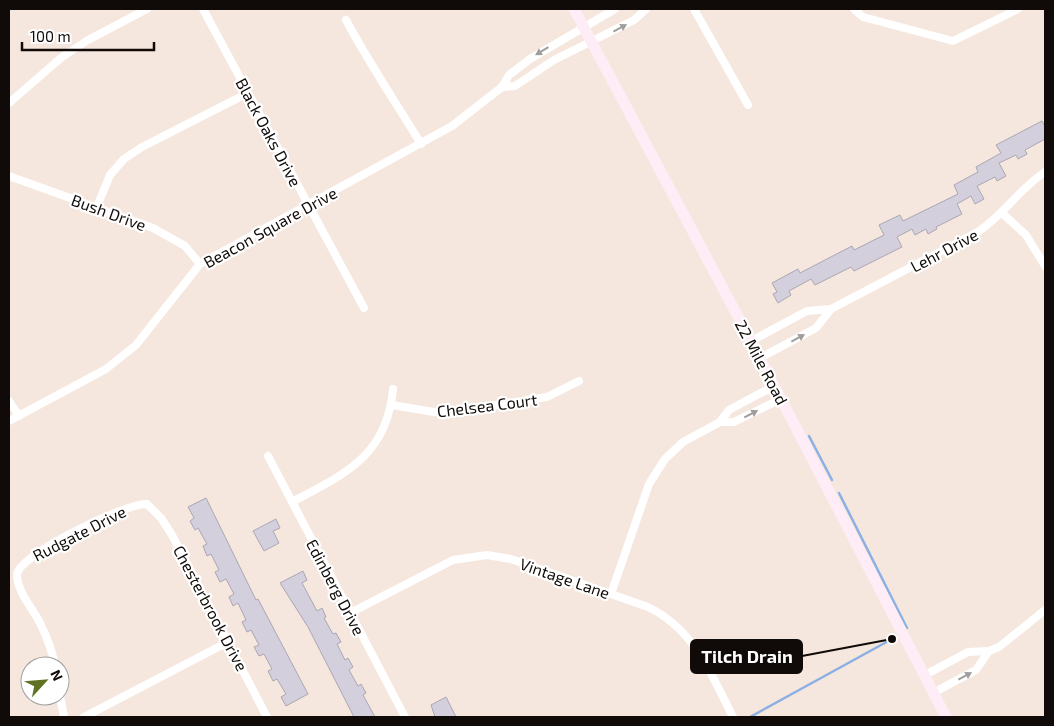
<svg xmlns="http://www.w3.org/2000/svg" width="1054" height="726" font-family="'Exo 2',sans-serif">
	<rect width="100%" height="100%" fill="#f5e7de"/>
	<g fill="none" stroke-linecap="round" stroke-linejoin="round">
		<g stroke="#8cb0e4" stroke-width="2.5">
			<path d="M809 436 832 480"/>
			<path d="M839 493 907 628"/>
			<path d="M750 717 892 639"/>
		</g>
	</g>
	<g fill="#d4cfdd" stroke="#aba6b3">
		<path d="M1042 121 1045 127V139L1025 150 1027 154 1018 159 1016 155 999 163 1006 176 997 181 995 177 977 186 984 199 975 204 971 196 957 204 962 214 936 227 937 229 928 234 926 229 915 235 912 229 897 237 902 247 854 271 851 267 815 285 811 279 789 291 791 295 778 303 773 294 777 292 772 283 798 269 800 273 852 246 854 250 884 235 879 225 900 215 903 221 958 194 954 185 978 172 976 167 1001 153 996 145Z"/>
		<path d="M206 498 256 600 258 599 308 694 286 706 281 697 286 694 277 679 273 681 268 671 272 669 264 654 259 656 254 647 259 645 251 630 247 632 242 622 246 620 238 603 233 606 229 597 234 594 226 579 220 582 215 572 219 570 211 554 207 556 203 546 207 544 198 528 195 530 190 521 194 518 188 507Z"/>
		<path d="M276 519 280 528 273 531 279 543 264 551 253 531Z"/>
		<path d="M303 571 307 580 302 583 317 611 322 608 326 617 324 618 333 634 336 633 341 642 337 644 345 660 348 658 353 667 349 670 358 686 361 684 366 693 363 695 375 717H354L308 627 280 583Z"/>
		<path d="M446 697 456 717H435L431 705Z"/>
	</g>
	<g fill="none" stroke-linecap="round" stroke-linejoin="round">
		<g stroke="#fff" stroke-width="8">
			<path d="M203 9 364 308"/>
			<path d="M694 9 748 105"/>
			<path d="M854 9 863 17 953 41 1018 9"/>
			<path d="M346 20C369 63 396 103 421 144"/>
			<path d="M502 87 515 86 554 60 634 20 646 9"/>
			<path d="M9 103 62 57 88 40 147 9"/>
			<path d="M9 176 153 228 185 246 200 264"/>
			<path d="M96 209 110 175 124 159 142 147 248 93"/>
			<path d="M1002 213 1026 235 1045 266"/>
			<path d="M751 341 807 311 831 309 976 233C1003 216 1019 189 1045 172"/>
			<path d="M760 358 816 328 831 309"/>
			<path d="M9 401 19 416"/>
			<path d="M392 405 434 412 459 411 547 397 579 381"/>
			<path d="M9 421 106 369 136 345 200 264 452 126 502 87 509 75 530 59 615 9"/>
			<path d="M720 422H734L781 399"/>
			<path d="M268 456 405 717"/>
			<path d="M292 502C345 474 387 456 393 389"/>
			<path d="M611 594 649 484 665 459 683 442 720 422 729 410 774 386"/>
			<path d="M350 613 453 560 487 555 511 559 648 607C694 629 711 674 733 717"/>
			<path d="M55 666C52 650 47 637 40 623 33 609 17 591 17 575 17 556 127 502 147 504L161 518 172 535 267 717"/>
			<path d="M925 675 968 652 989 651 999 647 1045 610"/>
			<path d="M933 693 976 670 989 651"/>
			<path d="M60 696 64 717"/>
			<path d="M84 717 228 642"/>
		</g>
		<path stroke="#feecf6" stroke-width="11" d="M574 9 751 341 946 717"/>
	</g>
	<defs><path id="oneway-solid" d="M-6-.8H1V-3.2L6.5 0L1 3.2V.8H-6Z" transform="scale(1.25)"/></defs>
	<g fill="#9f9d9d">
		<use href="#oneway-solid" transform="translate(620 28) rotate(-28)"/>
		<use href="#oneway-solid" transform="translate(542 51) rotate(149)"/>
		<use href="#oneway-solid" transform="translate(798 338) rotate(-28)"/>
		<use href="#oneway-solid" transform="translate(751 414) rotate(-27)"/>
		<use href="#oneway-solid" transform="translate(965 676) rotate(-28)"/>
	</g>
	<g text-anchor="middle" dominant-baseline="central" stroke-width="4.5" stroke-linejoin="round" paint-order="stroke">
		<g font-size="16" fill="#100b09" stroke="#fff">
			<text transform="translate(269 132) rotate(62)">Black Oaks Drive</text>
			<text transform="translate(109 212) rotate(20)">Bush Drive</text>
			<text transform="translate(270 227) rotate(-29)">Beacon Square Drive</text>
			<text transform="translate(944 250) rotate(-28)">Lehr Drive</text>
			<text transform="translate(762 362) rotate(62)">22 Mile Road</text>
			<text transform="translate(487 405) rotate(-7)">Chelsea Court</text>
			<text transform="translate(79 533) rotate(-27)">Rudgate Drive</text>
			<text transform="translate(565 578) rotate(19)">Vintage Lane</text>
			<text transform="translate(336 587) rotate(62)">Edinberg Drive</text>
			<text transform="translate(211 608) rotate(62)">Chesterbrook Drive</text>
		</g>
	</g>
	<path fill="none" stroke="#100b09" stroke-width="2" d="M892 639L802 656"/>
	<circle fill="#100b09" stroke="#fff" stroke-width="2" cx="892" cy="639" r="5"/>
	<rect fill="#100b09" stroke="#100b09" stroke-width="2" x="691" y="640" width="111" height="33" rx="5"/>
	<g font-size="18" text-anchor="middle" font-weight="bold" fill="#fff">
		<text x="747" y="663">Tilch Drain</text>
	</g>
	<rect width="1054" height="726" fill="none" stroke="#100b09" stroke-width="20"/>
	<g transform="translate(45 681) rotate(64)"><circle r="24" fill="#ffffff" stroke="#9f9d9d"/>
	<path d="M0-4L9 19L0 12L-9 19Z" fill="#5f7221"/>
	<text y="-8" font-size="14" font-weight="bold" text-anchor="middle" fill="#100b09">N</text>
	</g>
	<path d="M22 42v8h132v-8" fill="none" stroke="#100b09" stroke-width="2.5"/>
	<text x="30" y="42" font-size="15" fill="#100b09" stroke="#ffffff" stroke-width="4" paint-order="stroke">100 m</text>
</svg>
